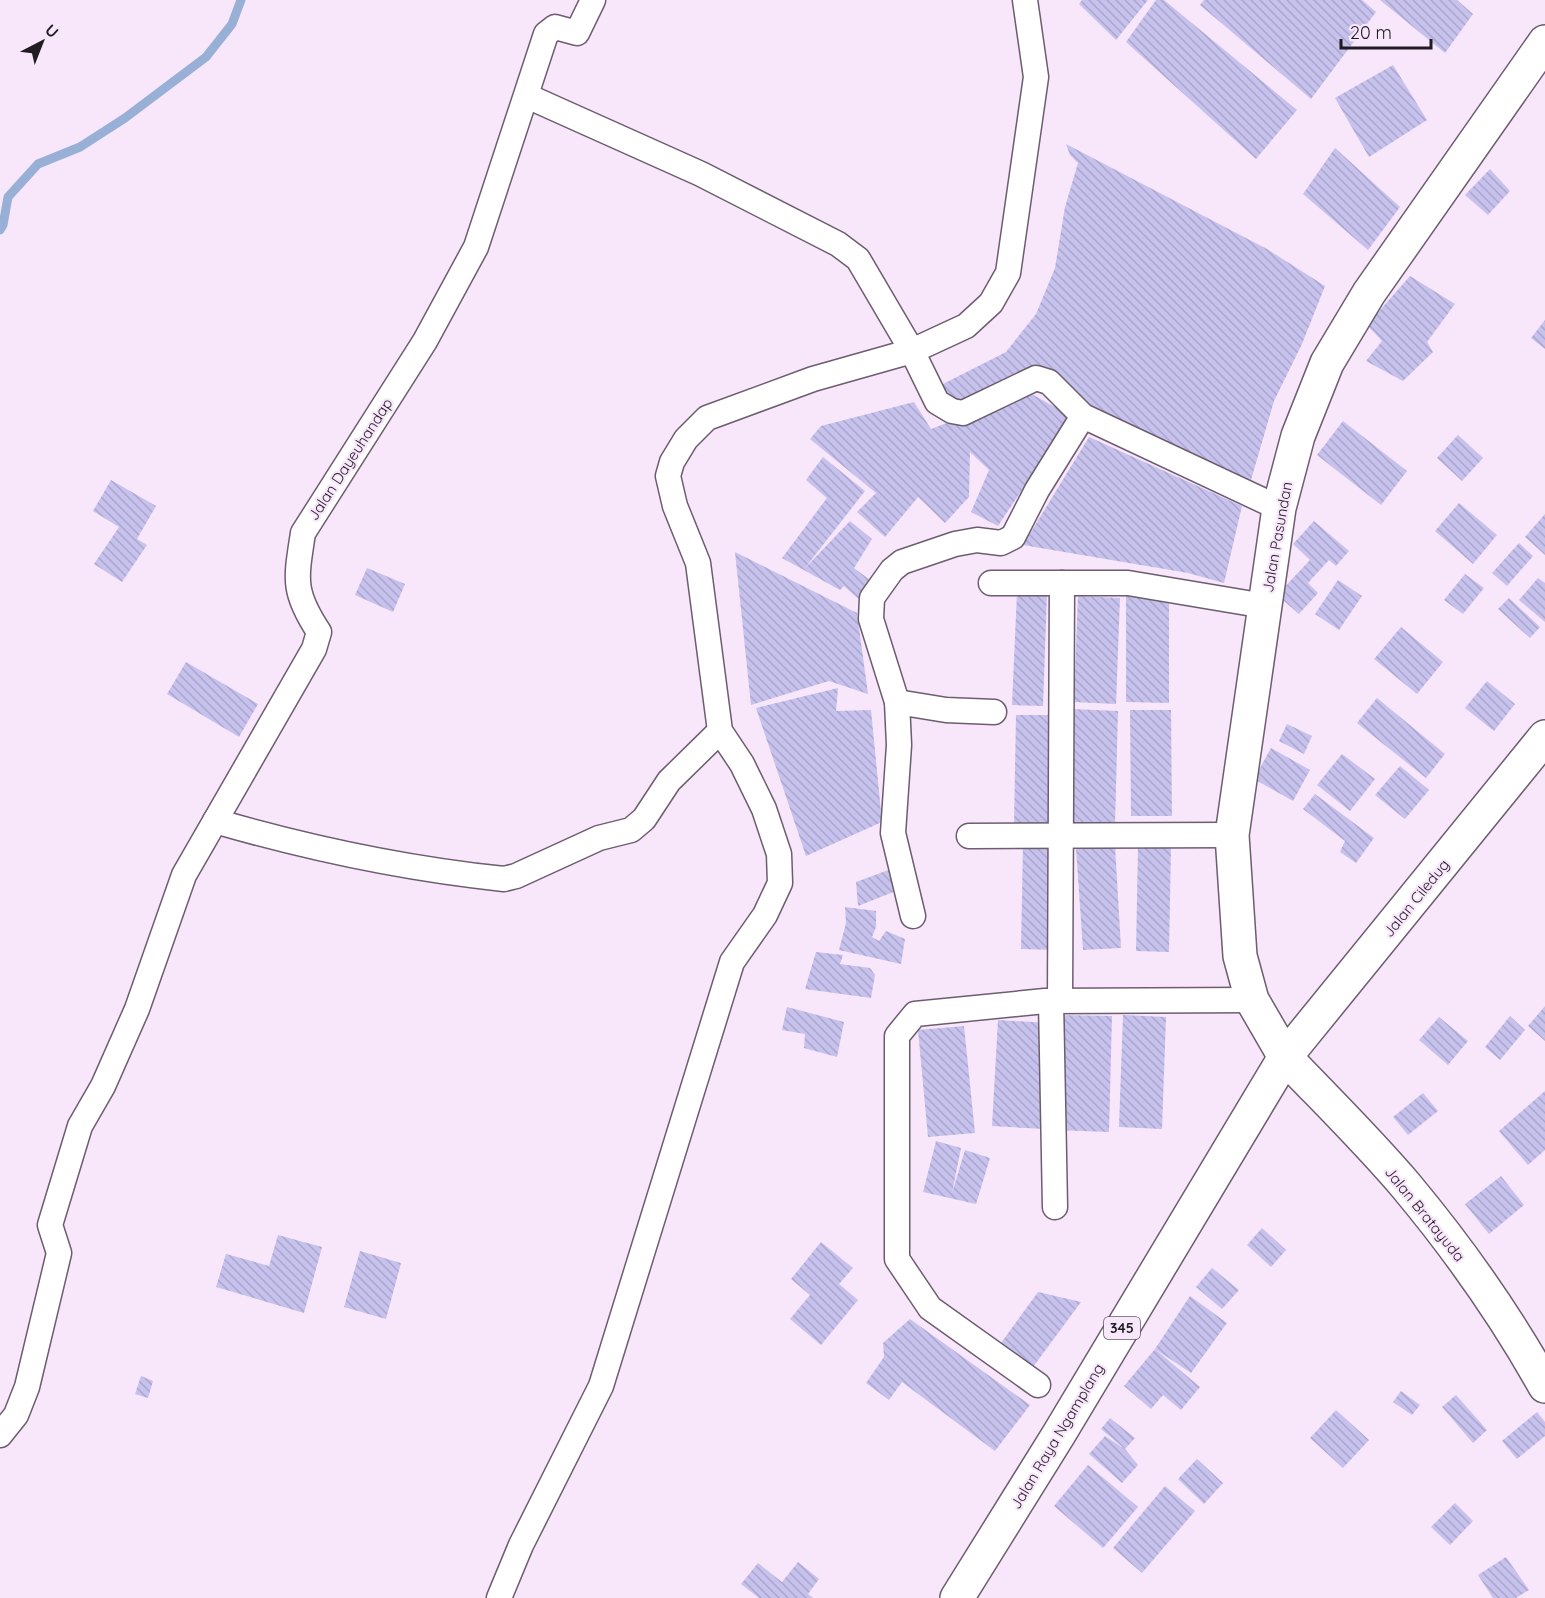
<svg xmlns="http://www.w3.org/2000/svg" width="1545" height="1598" font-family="Quicksand,sans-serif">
	<defs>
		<pattern id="building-back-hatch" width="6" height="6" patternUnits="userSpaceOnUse" patternTransform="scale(1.5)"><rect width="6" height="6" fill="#c7c2ed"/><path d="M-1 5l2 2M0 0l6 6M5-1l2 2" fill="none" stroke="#aba6cb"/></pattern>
	</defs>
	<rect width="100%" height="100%" fill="#f8e6fb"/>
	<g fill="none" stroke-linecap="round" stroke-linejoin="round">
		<path stroke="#98b0d6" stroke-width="9" d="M0 230 3 225 8 197 38 164 80 147 125 118 206 57 232 24 241 0"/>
	</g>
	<g fill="url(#building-back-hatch)">
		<path d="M1082 0H1148L1116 40 1079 4Z"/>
		<path d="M1156 0H1164L1297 110 1256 159 1126 42Z"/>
		<path d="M1204 0H1362L1376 12 1311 99 1200 5Z"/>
		<path d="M1380 0H1457L1473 14 1445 53Z"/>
		<path d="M1393 65 1427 120 1369 157 1335 98Z"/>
		<path d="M1066 144 1267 249 1325 286 1302 344 1274 401 1251 480 1092 409 1052 371 1029 367 964 405 937 387 1006 352 1036 314 1055 268 1065 207 1078 163 1070 155Z"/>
		<path d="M1335 148 1400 207 1368 250 1303 194Z"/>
		<path d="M1490 169 1510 191 1488 215 1465 195Z"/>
		<path d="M1410 276 1455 304 1427 342 1433 352 1403 381 1366 361 1382 341 1367 325Z"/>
		<path d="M1545 320V349L1531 338Z"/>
		<path d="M1028 392 1071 416 998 526 971 512 989 470 970 452 969 497 945 523 918 497 885 537 857 512 876 493 810 439 821 426 914 402 931 429Z"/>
		<path d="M1343 421 1407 471 1381 505 1317 455Z"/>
		<path d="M1458 435 1483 458 1462 481 1437 458Z"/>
		<path d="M1089 437 1242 506 1224 583 1188 573 1023 545Z"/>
		<path d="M823 457 865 491 805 568 850 521 872 539 854 568 874 583 863 603 844 586 840 590 782 558 827 498 806 480Z"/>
		<path d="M111 480 156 506 137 539 147 545 122 582 94 564 119 527 93 511Z"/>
		<path d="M1459 503 1497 535 1473 564 1435 531Z"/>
		<path d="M1545 514V555L1525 537Z"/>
		<path d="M1314 521 1349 551 1336 566 1329 560 1308 583 1318 593 1299 614 1277 595 1310 560 1293 544Z"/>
		<path d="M1519 543 1533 556 1507 586 1492 573Z"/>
		<path d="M735 552 857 613 868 694 829 681 751 705Z"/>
		<path d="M367 568 405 584 393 612 355 595Z"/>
		<path d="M1465 574 1484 588 1463 614 1444 600Z"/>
		<path d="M1538 578 1545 583V622L1519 600Z"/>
		<path d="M1338 580 1362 596 1339 630 1315 614Z"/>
		<path d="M1017 592 1047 593 1043 706 1012 705Z"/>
		<path d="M1078 596 1120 598 1116 704 1074 702Z"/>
		<path d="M1126 596H1169V703L1126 702Z"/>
		<path d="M1509 598 1540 627 1530 638 1498 609Z"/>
		<path d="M1401 627 1443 662 1417 694 1374 659Z"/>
		<path d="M186 662 258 704 239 737 167 694Z"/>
		<path d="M1487 681 1515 704 1494 731 1465 708Z"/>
		<path d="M838 688 836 711 871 710 882 822 806 856 756 708Z"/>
		<path d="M1377 698 1445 754 1426 778 1357 723Z"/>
		<path d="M1072 709 1118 711 1115 825 1070 823Z"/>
		<path d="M1130 710H1171L1172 816H1131Z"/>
		<path d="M1016 715H1055L1053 826H1014Z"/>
		<path d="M1287 724 1312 736 1304 754 1279 741Z"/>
		<path d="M1271 748 1310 770 1293 801 1254 779Z"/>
		<path d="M1342 754 1375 779 1350 811 1317 785Z"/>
		<path d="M1400 766 1429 790 1405 819 1375 795Z"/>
		<path d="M1315 794 1374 838 1356 863 1340 852 1345 841 1303 809Z"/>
		<path d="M1023 844 1059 845 1056 950 1021 949Z"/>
		<path d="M1115 846 1121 948 1083 950 1076 848Z"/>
		<path d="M1138 846H1171L1169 952 1136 951Z"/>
		<path d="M891 869 896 891 858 906 856 882Z"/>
		<path d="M845 907 876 911V927L872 937 879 941 886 931 905 939 901 964 839 950 846 923Z"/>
		<path d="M816 952 843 955 840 964 870 968 875 975 871 998 805 989Z"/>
		<path d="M1545 1006V1041L1528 1026Z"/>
		<path d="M787 1007 844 1022 837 1057 804 1048 805 1034 782 1030Z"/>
		<path d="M1057 1015 1112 1016 1109 1132 1055 1130Z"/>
		<path d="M1123 1015 1166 1017 1162 1129 1119 1127Z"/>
		<path d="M1510 1016 1525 1030 1500 1060 1485 1047Z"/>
		<path d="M1439 1017 1468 1041 1448 1065 1419 1040Z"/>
		<path d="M998 1020 1050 1023 1044 1129 992 1126Z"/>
		<path d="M964 1026 975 1133 928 1137 918 1030Z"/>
		<path d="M1545 1091V1150L1528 1165 1499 1131Z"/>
		<path d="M1423 1093 1438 1111 1408 1135 1393 1117Z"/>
		<path d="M936 1141 961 1148 952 1193 965 1150 990 1158 976 1204 923 1192Z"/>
		<path d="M1501 1176 1524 1205 1489 1234 1465 1204Z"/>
		<path d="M1262 1228 1286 1250 1271 1267 1247 1245Z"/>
		<path d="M278 1235 322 1247 304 1313 216 1287 226 1254 269 1266Z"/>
		<path d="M821 1242 853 1268 839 1284 858 1300 821 1345 790 1319 810 1295 791 1279Z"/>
		<path d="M360 1251 401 1263 386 1319 344 1307Z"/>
		<path d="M1212 1268 1239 1290 1222 1309 1196 1287Z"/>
		<path d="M1038 1292 1081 1302 1033 1367 1001 1343Z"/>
		<path d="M1190 1296 1227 1323 1191 1373 1155 1349Z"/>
		<path d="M910 1319 1030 1405 995 1451 902 1382 889 1400 866 1383 884 1357 883 1343Z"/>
		<path d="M1155 1349 1200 1387 1181 1410 1163 1395 1151 1409 1124 1386Z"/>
		<path d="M141 1376 153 1381 148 1398 135 1394Z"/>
		<path d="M1401 1391 1420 1405 1412 1415 1393 1402Z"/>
		<path d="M1456 1395 1487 1430 1473 1443 1442 1407Z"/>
		<path d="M1336 1410 1369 1440 1343 1468 1310 1438Z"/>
		<path d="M1537 1412 1545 1422V1436L1517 1459 1502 1441Z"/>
		<path d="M1110 1418 1135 1438 1125 1449 1101 1429Z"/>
		<path d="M1105 1436 1125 1449 1138 1465 1122 1483 1089 1454Z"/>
		<path d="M1197 1459 1223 1483 1204 1504 1178 1479Z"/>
		<path d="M1088 1465 1138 1507 1103 1548 1054 1506Z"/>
		<path d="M1165 1486 1195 1511 1142 1573 1113 1548Z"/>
		<path d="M1455 1503 1473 1521 1450 1545 1431 1527Z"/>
		<path d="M1506 1557 1529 1590 1516 1598H1493L1478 1575Z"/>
		<path d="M798 1562 819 1579 808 1594 813 1598H759L741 1584 758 1563 782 1582Z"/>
	</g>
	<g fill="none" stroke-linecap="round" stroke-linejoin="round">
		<g stroke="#6d5d6f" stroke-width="27">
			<g id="street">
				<path d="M527 96 701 174 838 244 858 259 912 351 937 402 952 411 963 413 1036 378 1049 382 1083 416 1279 508"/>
				<path d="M991 583H1128L1265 606"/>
				<path d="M897 702 946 710 994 712"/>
				<path d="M215 821C308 848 408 869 504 879L516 876 599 838 631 830 644 819 669 781 720 731"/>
				<path d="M969 836 1232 835"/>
				<path d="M913 916 893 833 899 745 897 702 871 619 872 598 892 570 902 562 955 544 977 540 1001 543 1013 537 1037 490 1083 416"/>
				<path d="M1051 1001 1055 1207"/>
				<path d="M1060 1001 1062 583"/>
				<path d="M1038 1385 930 1308 897 1259V1036L915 1014 1045 1001 1252 1000"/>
				<path d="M0 1435 16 1415 27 1387 59 1253 50 1225 80 1126 103 1086 137 1009 184 875 314 649 319 632C292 591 296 579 303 533L425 341 476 247 546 34 555 27 577 33 593 0"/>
				<path d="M499 1598 521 1545 601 1386 732 962 765 915 780 883 779 854 764 809 742 764 720 731 698 563 675 506 668 476 672 462 686 439 707 418 813 379 912 351 966 326 991 303 1008 273 1036 77 1025 0"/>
			</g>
		</g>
		<g stroke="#6d5d6f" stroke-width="36">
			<path id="secondary" d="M1545 42 1369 293 1327 363 1298 436 1279 508 1232 835 1240 956 1252 1000 1285 1057 1545 737"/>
		</g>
		<g stroke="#6d5d6f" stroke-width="36">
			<path id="primary" d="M957 1598 1059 1434 1285 1057C1326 1100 1369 1142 1407 1187 1457 1247 1507 1318 1545 1386"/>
		</g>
		<use href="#street" stroke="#fff" stroke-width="24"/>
		<use href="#secondary" stroke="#fff" stroke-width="33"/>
		<use href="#primary" stroke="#fff" stroke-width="33"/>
	</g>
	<g text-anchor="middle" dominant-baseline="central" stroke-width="4.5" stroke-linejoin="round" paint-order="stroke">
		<rect fill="#f8e6fb" stroke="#625863" stroke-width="1.5" x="1104" y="1317" width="36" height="22" rx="4.5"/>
		<g font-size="14" font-weight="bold" fill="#211b22">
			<text x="1122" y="1328">345</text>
		</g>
		<g font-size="15" fill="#211b22" stroke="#f8e6fb">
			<text transform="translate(350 459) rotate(-57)">Jalan Dayeuhandap</text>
			<text transform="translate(1277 537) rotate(-80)">Jalan Pasundan</text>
			<text transform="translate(1416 898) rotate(-51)">Jalan Ciledug</text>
			<text transform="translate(1425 1214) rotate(51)">Jalan Bratayuda</text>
			<text transform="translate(1057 1436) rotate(-59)">Jalan Raya Ngamplang</text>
		</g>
	</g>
	<g transform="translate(42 42) rotate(42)" stroke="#f8e6fb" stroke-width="4.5" paint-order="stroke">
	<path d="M0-4.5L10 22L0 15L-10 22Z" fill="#211b22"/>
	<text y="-9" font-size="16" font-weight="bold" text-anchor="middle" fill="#211b22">U</text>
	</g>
	<path d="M1341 39v9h90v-9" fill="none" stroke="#211b22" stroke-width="3"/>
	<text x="1350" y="39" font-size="18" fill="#211b22" stroke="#f8e6fb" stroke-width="4.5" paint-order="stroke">20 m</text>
</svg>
